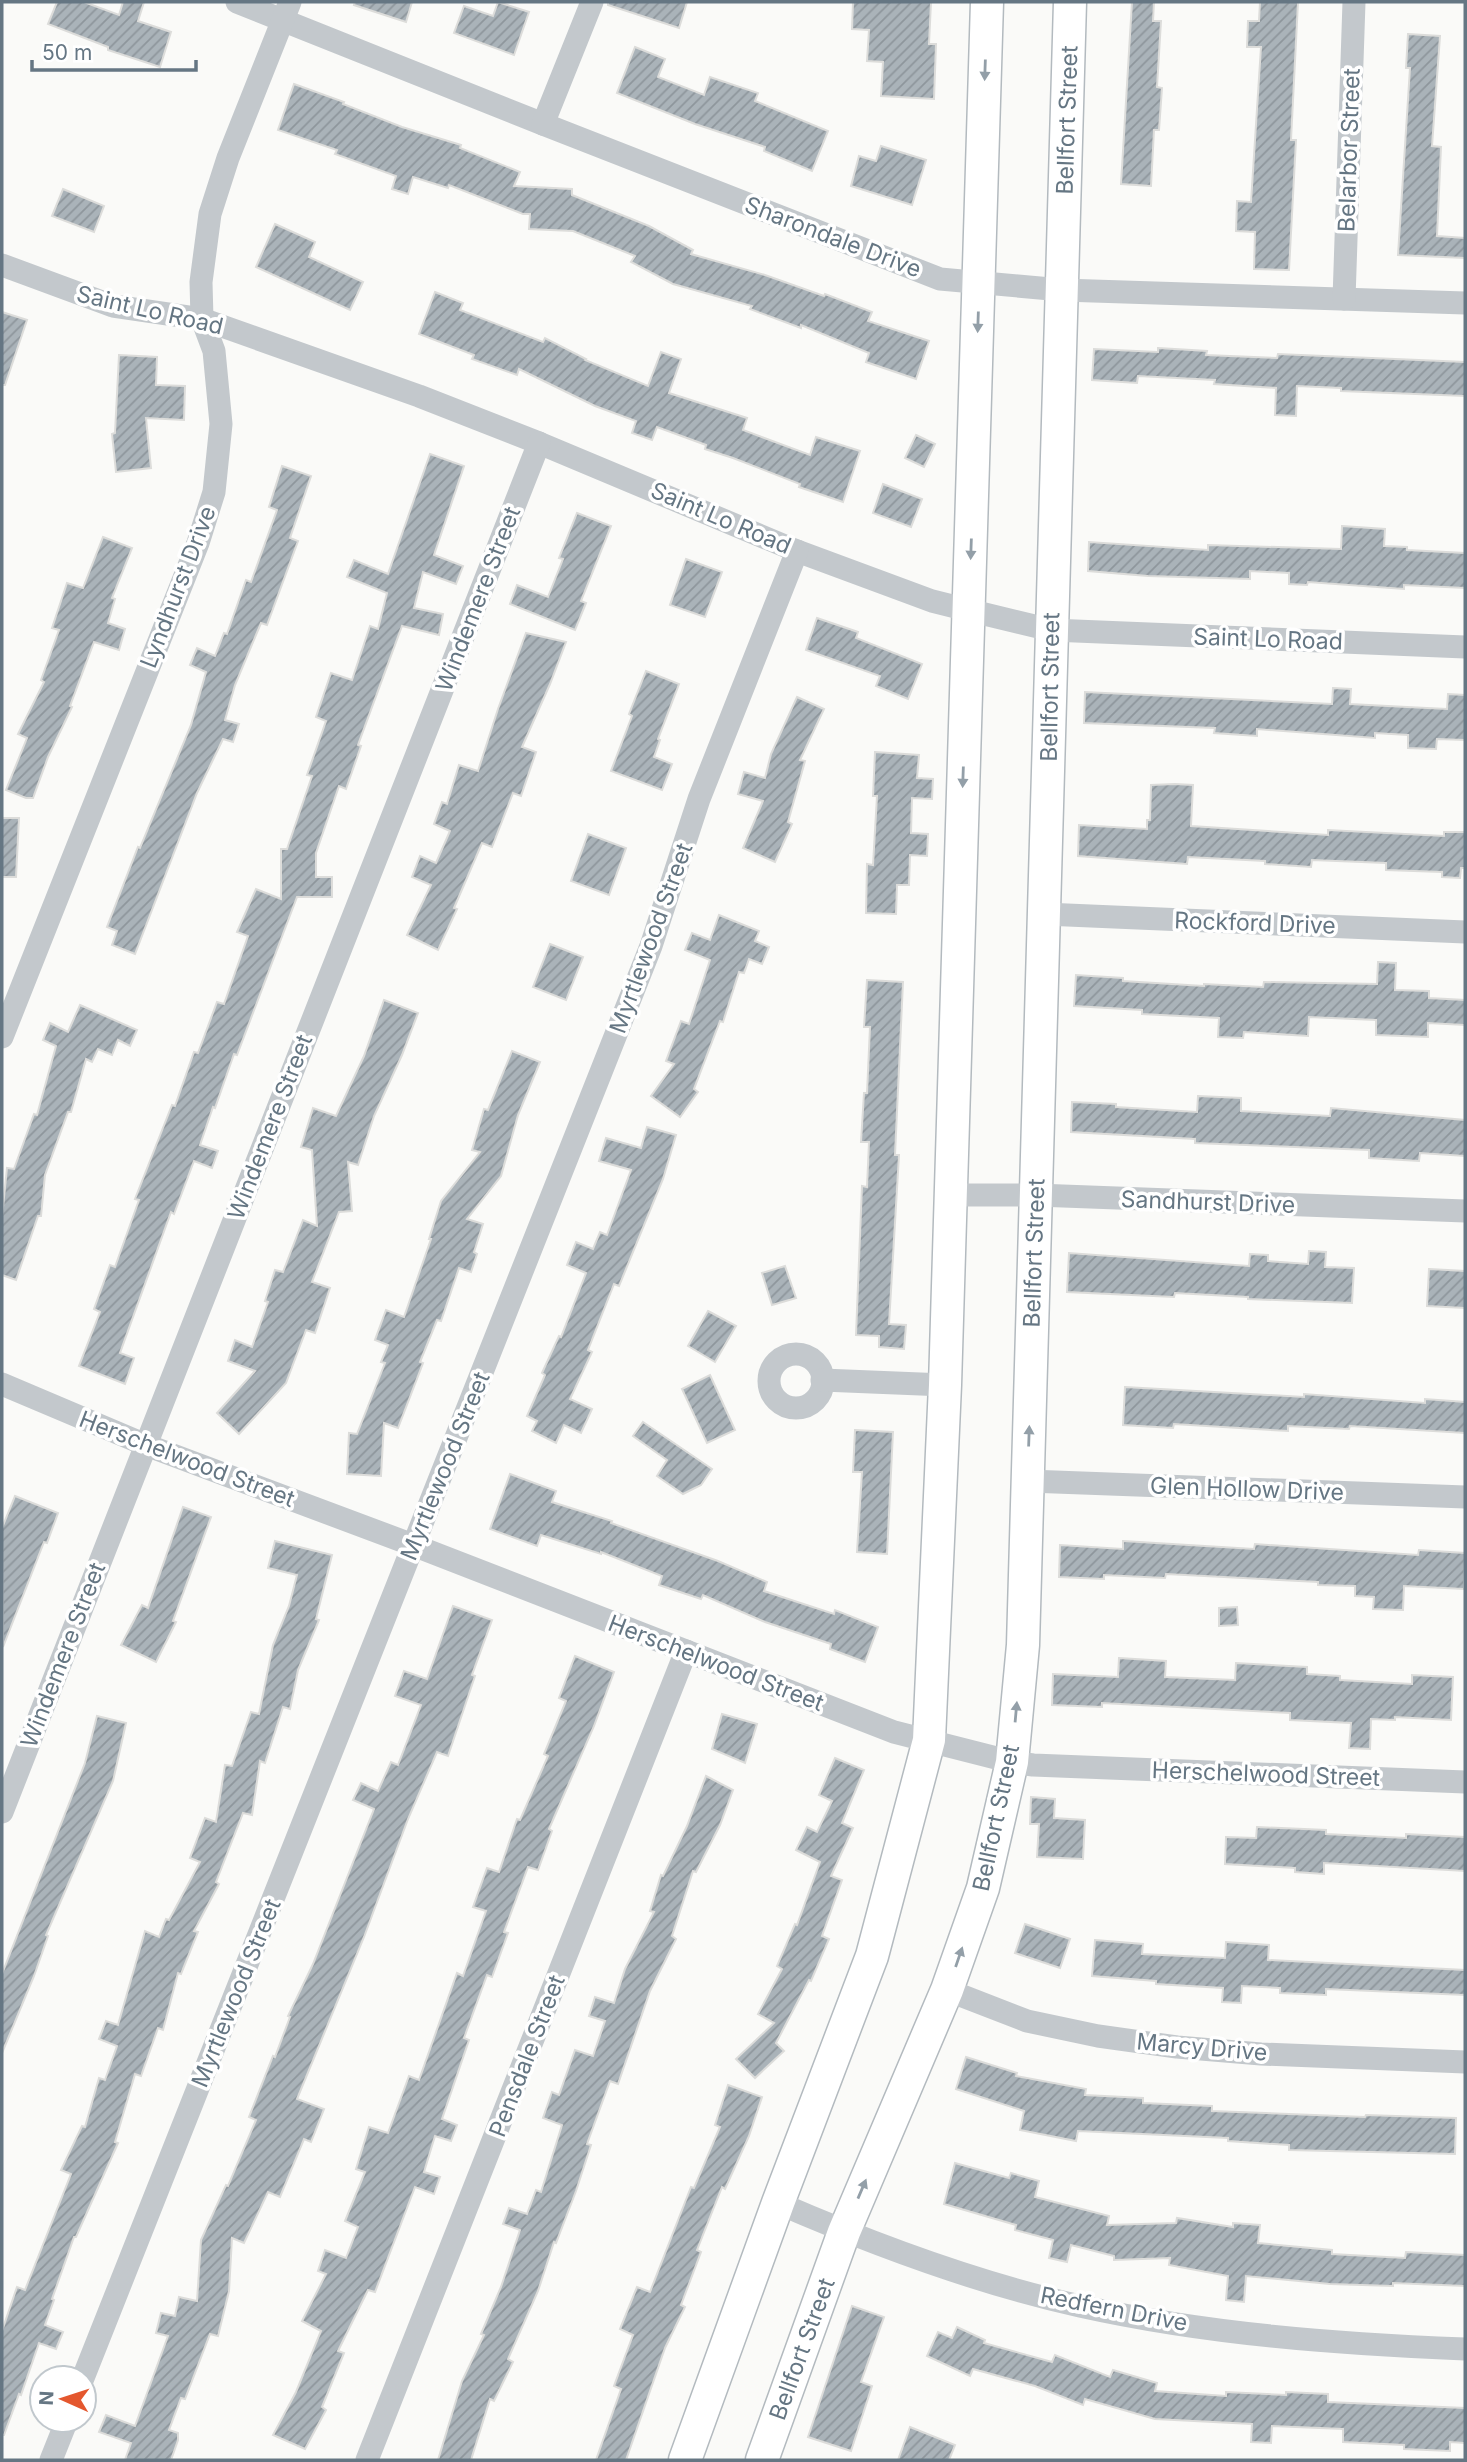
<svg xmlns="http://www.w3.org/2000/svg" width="1467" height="2462" font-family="Inter,sans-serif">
	<defs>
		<pattern id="building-hatch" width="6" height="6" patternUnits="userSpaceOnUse" patternTransform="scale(1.75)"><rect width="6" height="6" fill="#aab3b9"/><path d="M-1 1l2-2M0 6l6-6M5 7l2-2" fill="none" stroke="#8e969c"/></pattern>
	</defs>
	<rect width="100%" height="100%" fill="#fafaf8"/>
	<g fill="url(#building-hatch)" stroke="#dcdcda" stroke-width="2">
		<path d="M57 2H84L119 15 123 2H144L138 21 171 32 160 67 108 50V47L48 24Z"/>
		<path d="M355 2H412L406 22 354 5Z"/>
		<path d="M498 2 529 12 514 55 454 33 464 6 493 16Z"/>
		<path d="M608 2H687L679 28 608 5Z"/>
		<path d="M853 2H931L929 44H936L934 99 881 96 883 62 867 61 869 30 852 29Z"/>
		<path d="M1132 2H1154L1153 21H1161L1157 87 1162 88 1159 130H1154L1151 186 1121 184Z"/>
		<path d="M1260 2H1298L1291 140H1296L1289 270 1254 269 1255 232 1236 231 1237 201 1251 202 1261 47H1247L1248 21H1259Z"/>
		<path d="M1408 34 1440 36 1432 146 1441 147 1437 236 1465 238V258L1398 255 1410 68H1406Z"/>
		<path d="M635 47 665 59 658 77 704 95 710 77 758 93 755 101 828 131 812 171 764 151 765 147 695 124 617 93Z"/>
		<path d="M294 84 344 102 343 104 402 127 461 145 460 148 520 172 514 186 572 189V195L649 226 693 250 691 254 765 275 824 296 825 294 872 312 868 321 929 341 916 379 866 362 869 353 801 325V328L750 309 752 306 673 284 631 262 635 256 573 231 529 229 530 214H523L449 185 448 188 413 177 408 194 392 189 396 176 335 154 337 150 278 130Z"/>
		<path d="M881 146 926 160 912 205 851 186 859 156 876 161Z"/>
		<path d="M63 189 104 206 94 232 52 216Z"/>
		<path d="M275 224 315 242 309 257 363 282 350 310 256 267Z"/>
		<path d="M435 292 463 303 460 310 543 342 545 338 586 359 585 360 648 386 661 352 681 359 669 393 747 418 743 430 810 455 816 437 860 451 843 502 799 487 800 484 733 458 705 449 706 445 657 427 652 440 632 433 636 421 595 406 519 369 517 375 472 359 474 355 419 334Z"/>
		<path d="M2 312 27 320 5 385H2Z"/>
		<path d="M1158 348 1207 351 1206 355 1277 358 1278 354 1465 362V396L1341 391V388L1297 386 1296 416 1275 415 1276 388 1214 384 1215 380 1138 376 1137 383 1092 380 1094 349 1158 352Z"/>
		<path d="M119 355 157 357 156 385 185 386 184 420 146 418 151 468 116 472 112 434 115 433Z"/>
		<path d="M916 435 935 444 924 467 905 458Z"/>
		<path d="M430 454 464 466 434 555 463 566 456 584 423 572 414 608 443 614 439 635 402 626 358 745 361 746 346 789 339 786 316 853V877H332V897H297L237 1055 234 1054 215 1108 213 1107 200 1145 218 1151 212 1168 194 1161 174 1214 171 1212 120 1353 134 1358 125 1384 79 1366 100 1312 94 1309 110 1265 115 1267 139 1200 135 1199 172 1105 175 1106 194 1052 198 1053 217 1002 224 1004 248 936 237 932 256 889 281 899V849H287L312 776 307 775 326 721 316 717 331 673 352 680 370 626 378 629 387 593 347 577 354 560 388 574Z"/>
		<path d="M282 466 311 476 290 538 298 541 267 625 261 623 235 685 225 720 239 724 233 742 223 739 197 793 135 954 112 945 117 931 107 927 138 847 140 848 191 725 206 672 190 665 197 648 215 656 224 633 227 634 246 580 251 582 277 510 269 507Z"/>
		<path d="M883 484 922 499 911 527 873 513Z"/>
		<path d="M577 513 611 526 581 601 586 603 575 630 510 604 517 585 548 597 563 559 559 558Z"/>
		<path d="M1342 526 1385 529 1384 546 1407 547V550L1465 553V588L1404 585V589L1308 582 1307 585 1289 584V573L1250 571V579L1148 576 1088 571 1089 542 1208 550V545L1341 549Z"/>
		<path d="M103 537 132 548 112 598 115 599 108 623 125 629 119 650 94 642 70 706 72 707 48 757 33 798H26L6 790 27 738 18 734 44 682 41 680 59 630 52 628 67 583 83 588Z"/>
		<path d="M686 559 722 572 705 617 670 605Z"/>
		<path d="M817 618 858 632 856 638 922 664 908 699 876 686 880 676 806 650Z"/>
		<path d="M526 633 566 642 550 684 522 747 536 752 521 796 513 793 492 847 482 843 454 908 457 909 438 950 407 935 431 885 412 877 420 856 436 863 450 831 434 824 442 802 447 804 459 765 478 771 498 709Z"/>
		<path d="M646 671 679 684 658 739 660 740 654 757 672 764 662 790 611 771 632 716 629 714Z"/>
		<path d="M1333 688 1351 689 1350 704 1407 707 1447 709 1448 694 1465 695V740L1437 739 1436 749 1408 748V735L1375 733V738L1257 729V736L1214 733 1215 728 1084 723 1085 692 1332 704Z"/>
		<path d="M797 697 824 709 800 760 805 761 788 822 792 824 775 862 743 848 763 801 738 794 744 772 765 778 771 754Z"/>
		<path d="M875 752 919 755 917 778 933 779 932 799 912 798 911 833 928 834 927 856 910 855 909 885H897L896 914 866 913 867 864 873 865 877 796H873Z"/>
		<path d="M1175 784 1193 785 1191 826 1328 835V830L1444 836V832H1465V868H1461L1460 878 1442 877V872L1386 870V863L1312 860 1311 867 1265 864V861L1188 857 1187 864 1078 856 1079 825 1147 829V820H1150L1151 785Z"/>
		<path d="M2 818H19L16 877H2Z"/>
		<path d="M588 834 626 848 609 895 571 881Z"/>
		<path d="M719 915 759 931 755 941 769 947 762 964 749 959 744 973 739 972 723 1022 720 1021 694 1089 698 1092 680 1117 651 1096 674 1064 666 1061 681 1021 689 1024 710 960 685 950 692 933 710 940Z"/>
		<path d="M550 944 583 957 566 1000 533 987Z"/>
		<path d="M1378 962 1396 963 1395 990 1429 991V998L1465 1000V1025L1428 1023V1037L1376 1035V1020L1309 1017 1308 1036 1244 1032 1243 1038 1218 1037 1219 1018 1142 1014V1010L1074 1006 1076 975 1123 978V981L1204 986V984L1263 987 1264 982 1377 984Z"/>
		<path d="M867 980 903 982 895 1155H899L889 1324 906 1325 904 1349 879 1347V1336L856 1335 862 1186 867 1187 869 1142H861L864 1093H867L870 1027H864Z"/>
		<path d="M384 1000 418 1013 402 1055 374 1116 358 1165 348 1162 352 1211 339 1212 312 1282 330 1288 315 1333 306 1330 286 1383 239 1434 217 1413 255 1371 228 1361 235 1340 252 1347 268 1302 265 1301 275 1270 283 1272 303 1220 317 1226 312 1150 301 1147 313 1108 336 1116 364 1056Z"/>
		<path d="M80 1005 137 1030 130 1046 118 1040 112 1055 98 1049 92 1062 86 1059 71 1112H68L45 1175 41 1216H38L16 1280 2 1275V1217L7 1168 14 1169 34 1114 37 1115 56 1046 43 1040 50 1023 68 1032Z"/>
		<path d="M512 1051 540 1062 518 1115 501 1176 467 1219 483 1224 474 1252 477 1254 471 1272 459 1268 441 1321 437 1320 420 1362 423 1363 398 1428 384 1423 381 1476 347 1474 349 1433 357 1434 385 1363 381 1362 388 1345 375 1340 386 1310 404 1317 431 1239H429L441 1201 480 1152 472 1150 484 1109 488 1110Z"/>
		<path d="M1198 1096 1241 1098V1111L1330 1116 1331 1108 1465 1120V1156L1420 1153 1419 1161 1369 1158V1150L1195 1143V1139L1071 1132 1072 1102 1116 1104V1107L1197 1112Z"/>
		<path d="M647 1127 676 1135 663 1179 619 1286 614 1284 588 1350 592 1352 570 1399 592 1409 581 1433 564 1425 556 1443 532 1431 537 1421 527 1416 545 1375 542 1373 559 1336 561 1337 586 1273 567 1265 576 1242 593 1249 600 1232 607 1235 631 1170 599 1161 606 1138 641 1148Z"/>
		<path d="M1309 1251 1326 1252 1325 1267 1354 1268 1352 1303 1248 1299V1297L1175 1293 1174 1297 1067 1292 1069 1253 1249 1266 1250 1254 1268 1255V1261L1308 1264Z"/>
		<path d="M785 1266 796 1298 772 1305 762 1273Z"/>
		<path d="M1429 1269 1465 1271V1308L1427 1306Z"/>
		<path d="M708 1311 736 1326 715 1362 688 1346Z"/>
		<path d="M710 1375 735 1430 707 1443 682 1389Z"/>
		<path d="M1125 1387 1304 1397V1394L1425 1403V1399L1465 1402V1433L1350 1426 1349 1429 1288 1426V1431L1174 1424 1173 1428 1123 1425Z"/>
		<path d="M643 1422 712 1469 701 1485 683 1494 657 1476 667 1460 633 1436Z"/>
		<path d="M855 1430 893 1432 887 1554 857 1552 862 1472H853Z"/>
		<path d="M510 1474 556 1491 552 1502 612 1521 611 1523 718 1561 767 1582 764 1591 834 1614 835 1610 878 1627 865 1662 830 1649 831 1644 765 1622 703 1595 701 1599 659 1585 662 1576 601 1552V1554L541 1535 537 1546 490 1529Z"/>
		<path d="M15 1496 58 1513 47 1543 44 1542 3 1647 2 1528Z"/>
		<path d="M183 1507 211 1517 173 1621 176 1622 156 1662 121 1645 142 1605 148 1608Z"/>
		<path d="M275 1541 332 1555 316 1619 319 1620 298 1670 290 1709 283 1707 265 1763 260 1761 252 1815 243 1813 216 1882 219 1884 194 1931 198 1932 181 1974 178 1973 163 2030 158 2028 141 2076 135 2074 115 2142 118 2143 76 2237H74L52 2299 54 2300 45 2325 63 2332 56 2349 39 2343 21 2395 19 2394 4 2435H2V2331L17 2287 25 2290 71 2174 61 2170 82 2126 85 2127 99 2078 105 2080 117 2046 99 2039 106 2021 118 2025 145 1931 159 1937 166 1919 169 1920 200 1862 190 1858 205 1818 216 1822 225 1765 232 1766 251 1712 259 1714 273 1645 289 1606 297 1575 268 1568Z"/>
		<path d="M1123 1541 1254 1549 1255 1544 1418 1555 1419 1550 1465 1553 1464 1589 1404 1586 1403 1610 1373 1609 1374 1597 1355 1596V1586L1318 1585V1582L1166 1574 1165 1578 1104 1575V1579L1059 1577 1060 1545 1123 1549Z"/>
		<path d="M453 1606 492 1620 472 1675 475 1676 448 1756 437 1752 408 1819 364 1937 297 2099 324 2109 311 2142 304 2139 280 2197 268 2192 244 2243 232 2238 229 2291 218 2336 210 2334 185 2399 181 2398 169 2430 178 2433V2440L171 2460H125L131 2443 99 2432 106 2415 135 2426 168 2336 156 2333 161 2313 175 2316 179 2297 197 2301 201 2240 226 2185 228 2186 256 2120 249 2117 273 2056 275 2057 290 2017 288 2016 313 1964 374 1809 353 1800 361 1783 378 1791 391 1762 398 1765 421 1705 395 1696 404 1671 427 1679Z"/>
		<path d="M1237 1607 1238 1625 1219 1626V1608Z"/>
		<path d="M575 1656 614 1672 594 1726 549 1829 552 1831 538 1870 528 1867 504 1932 508 1933 492 1977 487 1975 464 2038 469 2040 442 2119 457 2125 451 2141 435 2136 424 2172 440 2177 434 2194 415 2187 375 2292 368 2290 338 2351 344 2353 322 2407 326 2410 305 2449 273 2435 296 2392 321 2331 302 2321 326 2274 318 2271 325 2250 346 2258 358 2227 345 2221 365 2172 356 2169 369 2127 388 2133 409 2076 419 2080 457 1973 463 1976 486 1911 473 1907 487 1868 499 1872 517 1819 520 1820 548 1756 544 1754 566 1701 559 1698Z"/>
		<path d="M1119 1658 1166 1661 1165 1677 1235 1680 1236 1663 1307 1667V1674L1340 1676V1680L1412 1684V1675L1453 1677 1451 1720 1395 1717V1720L1371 1719 1370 1749 1349 1748 1351 1723 1290 1720V1713L1102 1703V1707L1052 1705 1053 1674 1118 1677Z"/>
		<path d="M722 1714 757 1724 745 1763 712 1749Z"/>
		<path d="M97 1716 126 1723 113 1781 46 1935 48 1936 34 1976 2 2053V1974L85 1763Z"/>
		<path d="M835 1758 864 1770 842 1823 853 1828 831 1876 842 1880 822 1936 829 1939 811 1981 809 1980 776 2043 784 2051 755 2078 736 2059 774 2023 758 2014 782 1969 777 1966 795 1924 797 1925 820 1862 796 1850 807 1827 817 1832 832 1801 819 1795Z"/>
		<path d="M706 1776 733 1790 720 1825 696 1872 693 1871 672 1936 676 1939 650 1991 618 2084 610 2081 587 2144 591 2145 576 2191 556 2243 554 2242 538 2291 508 2359 513 2362 494 2401 490 2399 471 2460H438L462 2381 484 2335 481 2334 501 2287 520 2230 503 2224 509 2208 527 2214 536 2190 541 2192 562 2125 543 2118 552 2092 559 2095 575 2050 593 2056 605 2021 589 2016 595 1997 614 2003 625 1969 654 1912 650 1911 661 1875 663 1876 687 1826Z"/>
		<path d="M1031 1797 1055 1799 1054 1818 1085 1820 1083 1859 1037 1857 1039 1824H1030Z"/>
		<path d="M1257 1827 1326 1830V1834L1406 1838V1834L1465 1837V1871L1324 1863V1874L1295 1872V1868L1225 1864 1226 1837 1256 1838Z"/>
		<path d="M1025 1924 1070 1939 1060 1968 1015 1953Z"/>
		<path d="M1095 1940 1143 1944 1142 1954 1225 1958 1226 1942 1269 1945 1268 1960 1465 1970V1995L1326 1989V1995L1280 1993V1988L1242 1986 1241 2003 1222 2002 1223 1988 1156 1984V1981L1092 1976Z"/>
		<path d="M966 2057 1017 2073 1016 2076 1086 2089 1085 2095 1143 2098V2103L1212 2106V2111L1365 2117 1366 2115 1456 2118 1455 2154 1289 2150V2145L1228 2141V2138L1078 2131 1076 2141 1020 2130 1024 2111 956 2089Z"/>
		<path d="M728 2085 762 2097 749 2136 725 2189 722 2187 697 2250 701 2252 681 2305 685 2307 665 2348 626 2460H596L621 2389 614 2386 633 2335 620 2329 637 2287 650 2292 691 2187 694 2188 720 2127 715 2125Z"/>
		<path d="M955 2163 1009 2178 1011 2173 1039 2181 1035 2197 1109 2216 1107 2225 1176 2223 1177 2218 1233 2227V2223L1260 2225 1258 2243 1332 2250V2254L1405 2258 1406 2252 1465 2255V2286L1393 2283V2286L1330 2284 1246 2276 1244 2302 1226 2300 1228 2276 1169 2265 1170 2258 1114 2260V2256L1071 2245 1067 2262 1049 2258 1053 2240 1015 2230 1016 2225 944 2204Z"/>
		<path d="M852 2306 884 2317 861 2382 872 2386 851 2451 808 2437Z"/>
		<path d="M957 2327 985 2340 984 2343 1052 2362 1055 2355 1110 2377 1113 2370 1157 2383 1155 2391 1226 2396V2392L1286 2395V2392L1328 2394V2402L1465 2408V2443L1450 2442V2451L1404 2449V2445L1343 2442V2429L1272 2426 1271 2443 1251 2442 1252 2424 1155 2419 1085 2399 1083 2405 1035 2386 973 2369 970 2376 927 2356 938 2332 952 2338Z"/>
		<path d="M910 2427 955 2445 949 2460H898Z"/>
	</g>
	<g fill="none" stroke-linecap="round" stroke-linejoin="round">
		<g stroke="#b3babf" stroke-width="35">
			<g id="secondary">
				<path d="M685 2460 778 2203 872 1956 929 1740 945 1385 987 2"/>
				<path d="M762 2460 844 2232 947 1990 983 1888 1012 1762 1023 1645 1070 2"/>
			</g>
		</g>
		<g stroke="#c3c8cc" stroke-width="23">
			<path d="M237 2 543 124 940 279 1062 290 1465 303"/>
			<path d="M543 124 592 2"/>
			<path d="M2 265 113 306 202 319 419 396 539 443 797 551 932 601 968 610 1051 630 1465 647"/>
			<path d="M1344 299 1354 2"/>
			<path d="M1044 914 1465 932"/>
			<path d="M2 1037 198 543 214 492 221 424 214 351 202 319 201 282 210 214 228 158 290 2"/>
			<path d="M950 1195H1036L1465 1211"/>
			<circle cx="796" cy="1381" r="27"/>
			<path d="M822 1380 945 1385"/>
			<path d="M2 1384 146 1445 413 1545 894 1732 1012 1762 1033 1765 1465 1782"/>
			<path d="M1028 1481 1465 1497"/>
			<path d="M2 1812 539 443"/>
			<path d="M947 1990 1027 2021 1098 2036 1177 2047 1261 2054 1465 2062"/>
			<path d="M778 2203C875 2245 976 2283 1080 2306 1206 2334 1337 2344 1465 2349"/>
			<path d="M83 2378 651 946 699 799 797 551"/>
			<path d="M51 2460 67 2420"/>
			<path d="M367 2460 686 1651"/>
		</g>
		<use href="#secondary" stroke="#fff" stroke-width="32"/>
	</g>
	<defs><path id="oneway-solid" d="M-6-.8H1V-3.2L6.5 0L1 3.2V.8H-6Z" transform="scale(1.75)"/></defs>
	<g fill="#939fa8">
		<use href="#oneway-solid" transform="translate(985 70) rotate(92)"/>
		<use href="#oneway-solid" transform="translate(978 322) rotate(92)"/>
		<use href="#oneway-solid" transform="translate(971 549) rotate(92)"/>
		<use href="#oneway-solid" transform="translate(963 777) rotate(92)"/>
		<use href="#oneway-solid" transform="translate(1029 1436) rotate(-88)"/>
		<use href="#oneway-solid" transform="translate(1016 1712) rotate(-85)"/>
		<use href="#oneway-solid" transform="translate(959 1957) rotate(-71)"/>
		<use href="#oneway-solid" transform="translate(862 2189) rotate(-67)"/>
	</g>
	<g text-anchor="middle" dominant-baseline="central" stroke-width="7" stroke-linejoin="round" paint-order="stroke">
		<g font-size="23" fill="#657683" stroke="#fff">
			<text transform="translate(1067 120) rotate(-88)">Bellfort Street</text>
			<text transform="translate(1349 150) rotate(-88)">Belarbor Street</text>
			<text transform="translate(833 237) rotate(21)">Sharondale Drive</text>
			<text transform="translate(150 310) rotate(13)">Saint Lo Road</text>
			<text transform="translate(721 518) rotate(23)">Saint Lo Road</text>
			<text transform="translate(178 587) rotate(-69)">Lyndhurst Drive</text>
			<text transform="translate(478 599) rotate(-69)">Windemere Street</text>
			<text transform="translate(1268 639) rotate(2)">Saint Lo Road</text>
			<text transform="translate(1050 687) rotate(-89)">Bellfort Street</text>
			<text transform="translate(1255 923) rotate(2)">Rockford Drive</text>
			<text transform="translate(651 938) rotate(-70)">Myrtlewood Street</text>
			<text transform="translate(270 1127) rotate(-69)">Windemere Street</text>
			<text transform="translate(1208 1202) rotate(2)">Sandhurst Drive</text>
			<text transform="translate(1034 1253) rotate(-88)">Bellfort Street</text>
			<text transform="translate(187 1459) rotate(21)">Herschelwood Street</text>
			<text transform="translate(445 1466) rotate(-68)">Myrtlewood Street</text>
			<text transform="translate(1247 1489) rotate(2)">Glen Hollow Drive</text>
			<text transform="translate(63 1655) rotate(-69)">Windemere Street</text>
			<text transform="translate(716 1663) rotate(21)">Herschelwood Street</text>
			<text transform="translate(1266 1774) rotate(2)">Herschelwood Street</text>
			<text transform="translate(996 1818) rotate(-78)">Bellfort Street</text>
			<text transform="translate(236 1993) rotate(-68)">Myrtlewood Street</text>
			<text transform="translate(1202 2047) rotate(5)">Marcy Drive</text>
			<text transform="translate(527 2056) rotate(-69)">Pensdale Street</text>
			<text transform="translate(1114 2309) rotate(11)">Redfern Drive</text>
			<text transform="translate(802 2349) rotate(-70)">Bellfort Street</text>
		</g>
	</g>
	<rect width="1467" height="2462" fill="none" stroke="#657683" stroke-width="7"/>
	<g transform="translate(63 2399) rotate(273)"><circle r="33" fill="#ffffff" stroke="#c1c8cd" stroke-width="2"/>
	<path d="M0-5L12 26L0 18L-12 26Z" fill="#e4572e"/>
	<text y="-10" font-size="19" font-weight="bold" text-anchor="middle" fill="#657683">N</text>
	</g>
	<path d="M32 60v10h164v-10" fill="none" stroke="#657683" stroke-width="3.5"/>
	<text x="42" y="60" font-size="21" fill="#657683" stroke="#ffffff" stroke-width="5" paint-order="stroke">50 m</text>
</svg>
